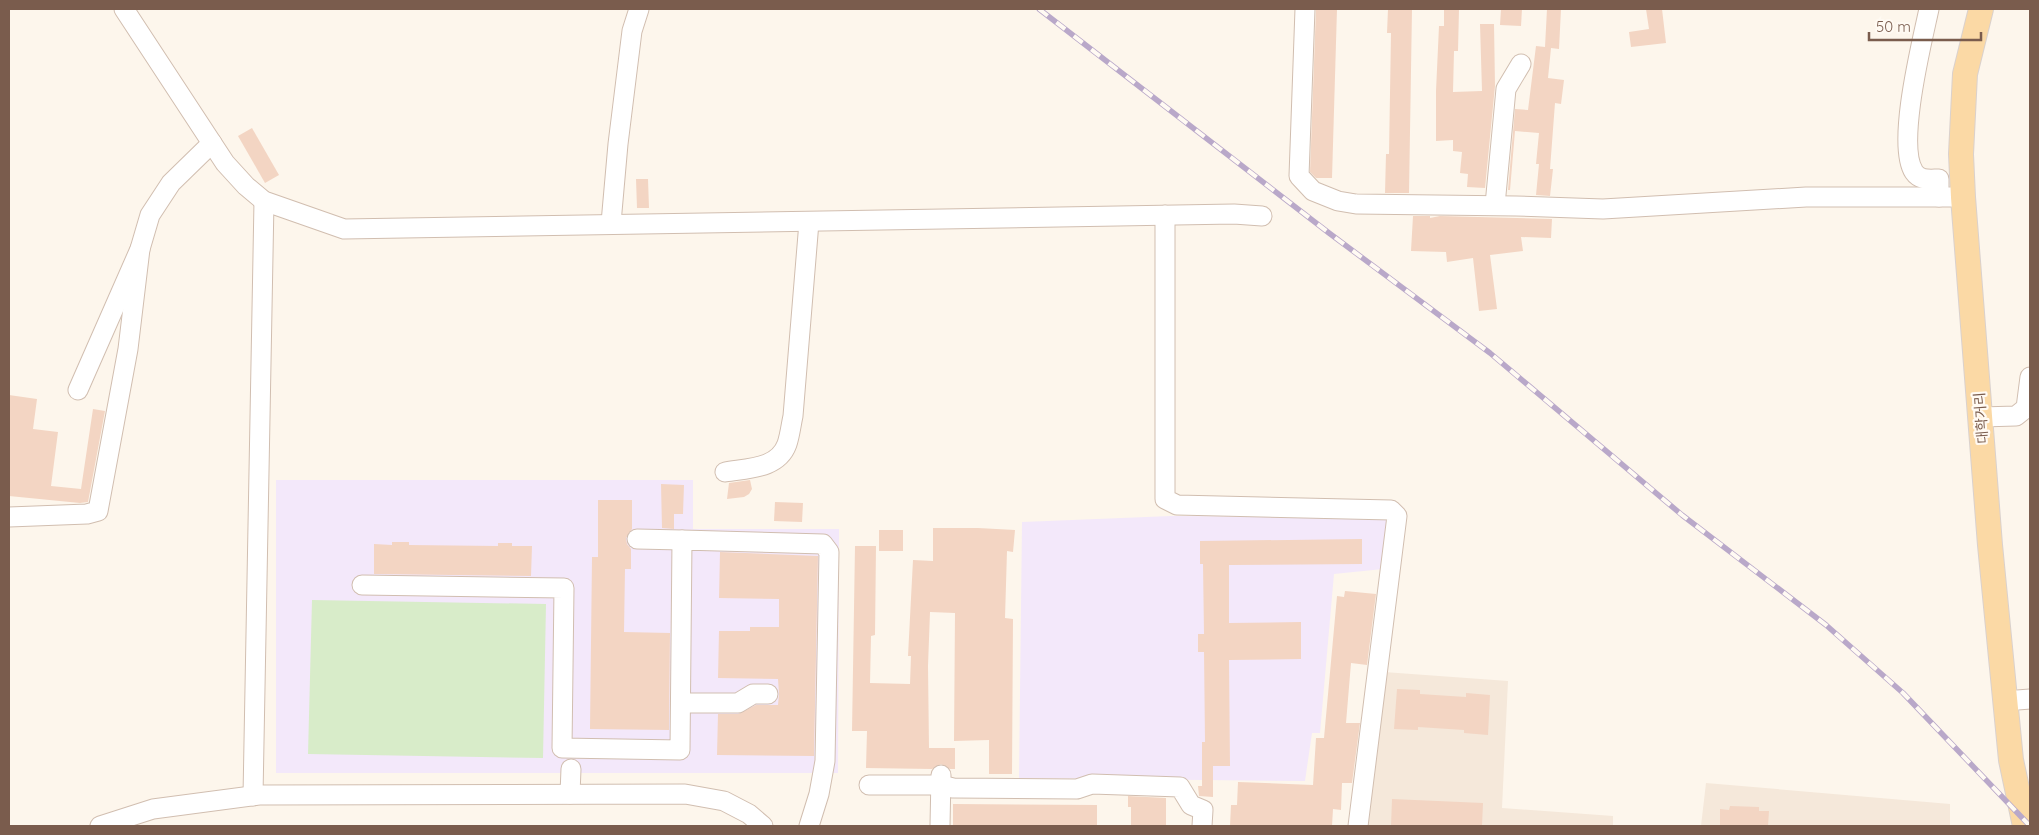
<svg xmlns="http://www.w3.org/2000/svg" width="2039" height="835" font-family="Quicksand,'Noto Sans KR',sans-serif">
	<rect width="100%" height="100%" fill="#fdf6ec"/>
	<g fill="#f5e8da">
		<path d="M1384 672 1508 681 1502 808 1613 816V826H1366Z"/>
		<path d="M1706 783 1950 804V826H1701Z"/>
	</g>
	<g fill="#f3e8fa">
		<path d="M276 480H693V529H839L838 773H276Z"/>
		<path d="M1171 516 1388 517 1383 569 1334 574 1320 733H1312L1305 781 1019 778 1022 522Z"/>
	</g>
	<path fill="#d8ecc9" d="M312 600 546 604 543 758 308 754Z"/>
	<g fill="#f3d5c3">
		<path d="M1316 9H1337L1332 178H1316L1310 172Z"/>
		<path d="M1388 9H1412L1409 193H1385L1386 154H1389L1391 33H1387Z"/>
		<path d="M1444 9H1459L1458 51H1454L1453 92 1482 91 1480 24H1494L1495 86 1485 188 1467 187 1468 174 1460 173 1462 152 1453 151V140L1436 141V91L1439 26H1444Z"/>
		<path d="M1501 9H1522L1521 26 1500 25Z"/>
		<path d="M1547 9H1561L1559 49 1551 48 1548 78 1564 80 1561 104 1555 103 1550 169H1553L1550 196 1536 195 1539 164H1536L1539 133 1515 131 1510 190H1508L1515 109 1528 110 1536 46 1545 47Z"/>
		<path d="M1646 9H1662L1666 43 1631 47 1629 32 1649 29Z"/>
		<path d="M252 128 279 175 265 183 238 136Z"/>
		<path d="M636 179H648L649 208H637Z"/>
		<path d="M1413 216H1430V218L1440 216 1552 219 1551 238 1521 237 1523 251 1490 255 1497 309 1479 311 1473 258 1447 262 1446 252 1411 251Z"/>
		<path d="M9 395 37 399 33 429 58 432 51 486 81 489 93 409 105 411 88 502 80 503 9 496Z"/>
		<path d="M750 480 752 489 749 494 744 497 727 499 729 483Z"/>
		<path d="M661 484 684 485 683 514H674V529L662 528Z"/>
		<path d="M598 500H632V529L626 538 627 544 631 549V569H625L624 632 670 633 669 730 590 729 592 557H598Z"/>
		<path d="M775 502 803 503 802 522 774 521Z"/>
		<path d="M933 528H978L1015 530 1013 552 1007 551 1005 618 1013 619 1012 774H989V740L954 741 955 613 930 612 928 666 929 748H955V769H950L941 764 932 769 866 768 867 731H852L855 546H876L875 635 871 636 870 683 910 684 911 656H908L913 560 933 561Z"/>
		<rect x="879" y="530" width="24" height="21"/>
		<path d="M1362 539V564L1229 565V623L1301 622V659L1229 660 1230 766H1213V797L1199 796 1198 786H1202V742H1205L1204 652H1198V634H1204L1203 564H1200V541Z"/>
		<path d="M392 542H409V545L498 546V543H512V546H532L531 576 374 574V544L392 545Z"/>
		<path d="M720 552 818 556 814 756 717 755 718 714H738L756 705H778L779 694 778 679 718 678 719 631H750V627H779V599L719 598Z"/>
		<path d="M1345 591 1376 594 1367 665 1351 663 1346 723H1360L1352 783H1342L1341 810 1333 809 1332 826H1230L1231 805H1237L1238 782 1313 785 1316 738H1324L1337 596 1344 597Z"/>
		<path d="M1397 689 1420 690V694L1466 697V693L1490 695 1488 735 1464 733V730L1418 727V730L1394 729Z"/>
		<path d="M1128 796 1166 798V826H1131V807H1128Z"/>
		<path d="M1392 799 1483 803 1482 826H1391Z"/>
		<path d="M953 804 1097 805V826H953Z"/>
		<path d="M1730 806 1759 807V811H1769L1768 826H1720V809L1729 810Z"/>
	</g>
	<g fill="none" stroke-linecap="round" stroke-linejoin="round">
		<g stroke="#d1beb0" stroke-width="21">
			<g id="minor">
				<path d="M124 9 225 163 246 186 264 201 344 229 1234 214 1262 216"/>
				<path d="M1305 9 1299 176 1313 191 1338 201 1356 204 1516 206 1603 209 1806 197H1963"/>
				<path d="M1929 9C1922 42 1896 145 1914 172 1920 181 1930 179 1939 179V197"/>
				<path d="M1495 205 1506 89 1521 64"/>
				<path d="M1165 215V499L1177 505 1391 510 1397 516 1358 826"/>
				<path d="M611 223 618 144 632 31 639 9"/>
				<path d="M78 390 140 249 150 215 171 183 212 143"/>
				<path d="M1981 417 2016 416 2026 408 2030 377"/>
				<path d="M725 472C748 468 778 469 787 444 790 435 791 425 793 416L809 222"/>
				<path d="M9 517 87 514 98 511 128 349 140 249"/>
				<path d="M637 539 682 540"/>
				<path d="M362 585 564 588 562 748 680 750 682 540 823 544 829 552 825 761 819 794 809 826"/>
				<path d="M2005 701 2030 699"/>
				<path d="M681 703H738L753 694H768"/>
				<path d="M869 785H941L953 788 1077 789 1092 784 1180 787 1191 805 1203 810 1202 826"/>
				<path d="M570 794 571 769"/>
				<path d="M253 796 264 201"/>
				<path d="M100 826 153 809 259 795 685 794 724 801 749 814 763 826"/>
				<path d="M940 826 941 775"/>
			</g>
		</g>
		<g stroke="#dad1cd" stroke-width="26">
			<path id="major" d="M1981 9 1965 74 1961 154 1963 197 1990 545 2011 760 2025 826"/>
		</g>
		<use href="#minor" stroke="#fff" stroke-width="19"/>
		<use href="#major" stroke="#fbd9a5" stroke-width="24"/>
		<g stroke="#b9a8c9" stroke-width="5.5">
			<path id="rail" d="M1039 9 1329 233 1490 353 1682 515 1826 625 1903 693 2030 826"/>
		</g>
		<use href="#rail" stroke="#fffaf3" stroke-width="4" stroke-dasharray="11" stroke-linecap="butt"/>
	</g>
	<g text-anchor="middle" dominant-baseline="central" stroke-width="4.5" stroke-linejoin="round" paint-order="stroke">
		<g font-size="14" fill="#7a5c4d" stroke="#fffaf3">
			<text transform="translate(1981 418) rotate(-94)">대학거리</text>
		</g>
	</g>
	<rect width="2039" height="835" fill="none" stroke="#7a5c4d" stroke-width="20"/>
	<path d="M1869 32v8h112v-8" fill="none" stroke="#7a5c4d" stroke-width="2.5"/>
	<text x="1876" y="32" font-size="15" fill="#7a5c4d" stroke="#fffaf3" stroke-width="4" paint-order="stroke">50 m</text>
</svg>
